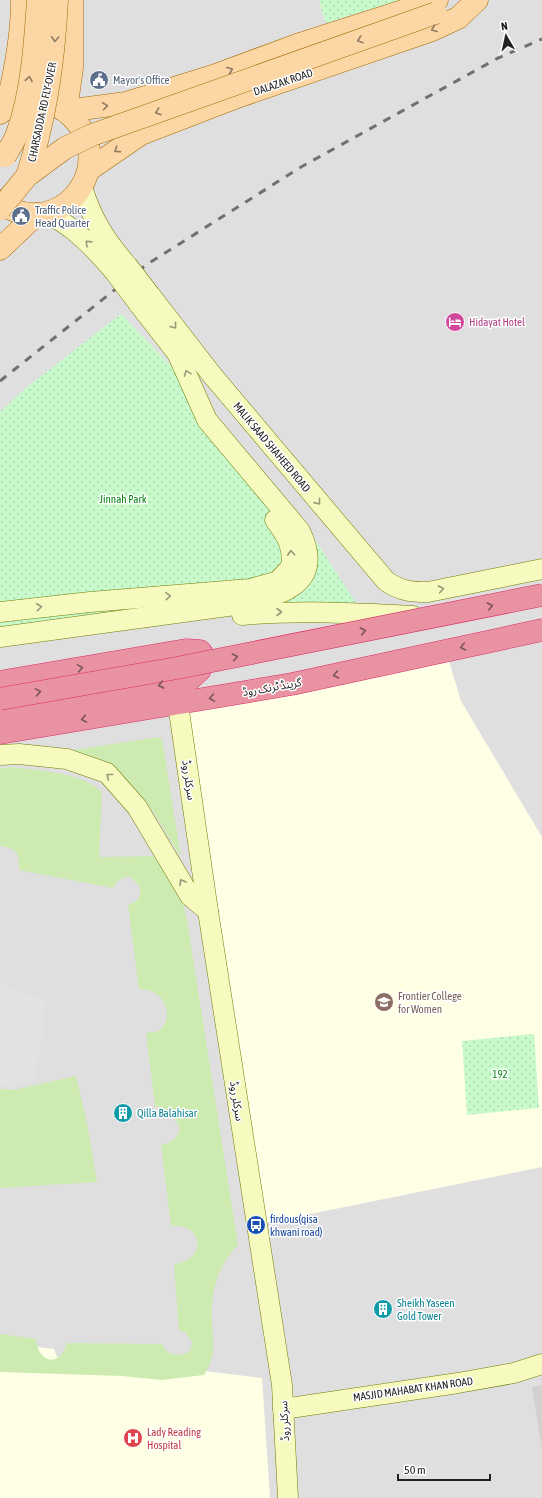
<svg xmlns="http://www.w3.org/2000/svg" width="542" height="1498" font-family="'Asap Condensed','Noto Sans Arabic',sans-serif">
	<defs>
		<pattern id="park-dots" width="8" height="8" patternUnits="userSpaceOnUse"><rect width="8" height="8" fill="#c8facc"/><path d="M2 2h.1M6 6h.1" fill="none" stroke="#acd6af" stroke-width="1.8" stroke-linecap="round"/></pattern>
	</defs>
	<rect width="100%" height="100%" fill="#f2efe9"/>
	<rect fill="#e0dfdf" x="0" y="0" width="542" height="1498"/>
	<g fill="#ffffe5">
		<path d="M446 651 461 701 542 837V1167L256 1225 184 699Z"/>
		<path d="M0 1342 54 1349 61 1367 196 1370 262 1378 270 1498H0Z"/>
	</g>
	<path fill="#d0d0d0" d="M542 1385V1449L532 1387Z"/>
	<g fill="#cdebb0">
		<path d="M158 737 162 739 181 857 153 811 127 782 68 751Z"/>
		<path d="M11 767C42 771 79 772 102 792L99 857 160 856 183 903 187 920 238 1245C218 1265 210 1293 212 1322 213 1346 217 1353 204 1375L161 1380 122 1376 0 1372V1334L36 1339C37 1345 38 1351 43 1356 53 1366 66 1354 66 1343L162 1344C168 1357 180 1358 191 1350L192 1342 185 1332 179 1330 174 1264C209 1260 202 1222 171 1226L161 1145C172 1143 176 1139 180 1129 174 1115 170 1110 155 1106L146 1033C149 1032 154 1033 156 1032 176 1024 168 988 139 989L128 905C146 899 143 884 128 876 121 879 116 880 113 888L19 870C20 854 17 848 0 846V768Z"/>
		<path d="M76 1076 87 1123 97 1182 0 1188V1089L14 1090Z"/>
	</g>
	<g fill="url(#park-dots)">
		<path d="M319 0H399L326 23Z"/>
		<path d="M121 314 170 365 297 512 360 609 17 628 0 631V412L26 388Z"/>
		<path d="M534 1034 539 1108 467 1115 462 1041Z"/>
	</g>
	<path fill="#e2e2e2" d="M0 984 47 1000 35 1081 13 1087 0 1085Z"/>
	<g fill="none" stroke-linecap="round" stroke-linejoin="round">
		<g stroke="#707d05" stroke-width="21">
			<g id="secondary">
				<path d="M82 188C93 220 103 237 125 263"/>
				<path d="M46 213C74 226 94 248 114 271"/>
				<path d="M150 295 212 375 386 581C400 591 411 592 428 592L542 569"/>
				<path d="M0 612 90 602 250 589 278 581 291 567C294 547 287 536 275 520"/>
				<path d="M242 615C299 610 356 613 413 616"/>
				<path d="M0 637 235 605C276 597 327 587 300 531L207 420 177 353 138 303"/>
				<path d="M178 704 208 911 282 1385 288 1498"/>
				<path d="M0 755 19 754 67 759 107 773 137 807 190 896 208 911"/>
				<path d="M283 1409 458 1383 514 1373 542 1364"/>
			</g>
		</g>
		<g stroke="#a06b00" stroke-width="23">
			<g id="primary">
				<path d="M72 0V68L66 111 126 103 213 76 297 45 437 0"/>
				<path d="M6 109C15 73 22 38 22 0"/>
				<path d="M0 113C10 103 27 102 40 102 52 103 64 109 72 117 116 161 70 232 13 210 8 208 4 203 0 201"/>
				<path d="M90 169 141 134 237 97 432 30 458 18 477 0"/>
				<path d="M0 249 37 214"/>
			</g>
		</g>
		<g stroke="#dc2a67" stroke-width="23">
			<g id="highway">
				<path d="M0 682 186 650 200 651 203 655 200 670 189 680 0 717"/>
				<path d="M0 733 292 684 542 630"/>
			</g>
		</g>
		<use href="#secondary" stroke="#f7fabf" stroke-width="20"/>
		<use href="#primary" stroke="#fcd6a4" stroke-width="22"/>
		<use href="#highway" stroke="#e892a2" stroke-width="22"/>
		<path stroke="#707070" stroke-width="3" stroke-dasharray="8 8" stroke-linecap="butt" d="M0 381 146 265 301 167 498 58 542 39"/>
		<g stroke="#707d05" stroke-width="21" stroke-linecap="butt">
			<g id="secondary-bridge">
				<path d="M127 265 150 295"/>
				<path d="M114 271 138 303"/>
			</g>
		</g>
		<g stroke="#a06b00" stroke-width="23" stroke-linecap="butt">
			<g id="primary-bridge">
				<path d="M5 156C9 149 14 142 17 134 32 93 35 44 38 0"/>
				<path d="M27 176C46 118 54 61 57 0"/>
				<path d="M0 209 27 176 65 148 92 135 436 13"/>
			</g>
		</g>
		<g stroke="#dc2a67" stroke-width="23" stroke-linecap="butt">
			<path id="highway-bridge" d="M0 699 177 668 542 595"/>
		</g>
		<use href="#secondary-bridge" stroke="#f7fabf" stroke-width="20"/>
		<use href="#primary-bridge" stroke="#fcd6a4" stroke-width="22"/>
		<use href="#highway-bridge" stroke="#e892a2" stroke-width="22"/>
	</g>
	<defs><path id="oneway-chevron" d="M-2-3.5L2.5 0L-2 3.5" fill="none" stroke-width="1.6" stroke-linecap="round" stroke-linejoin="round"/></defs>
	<g stroke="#8f7c63">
		<use href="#oneway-chevron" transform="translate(434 29) rotate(159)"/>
		<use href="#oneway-chevron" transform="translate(55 39) rotate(93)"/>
		<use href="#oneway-chevron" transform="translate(360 40) rotate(161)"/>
		<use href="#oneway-chevron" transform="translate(230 70) rotate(-21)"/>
		<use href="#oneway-chevron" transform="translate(29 79) rotate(-81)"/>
		<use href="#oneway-chevron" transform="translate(105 106) rotate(-8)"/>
		<use href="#oneway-chevron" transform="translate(158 112) rotate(161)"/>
		<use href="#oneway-chevron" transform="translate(117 150) rotate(146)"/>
	</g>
	<g stroke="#979978">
		<use href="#oneway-chevron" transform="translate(88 243) rotate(-136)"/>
		<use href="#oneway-chevron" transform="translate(174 326) rotate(52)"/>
		<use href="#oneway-chevron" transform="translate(187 373) rotate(-111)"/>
		<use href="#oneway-chevron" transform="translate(318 502) rotate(51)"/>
		<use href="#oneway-chevron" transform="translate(291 553) rotate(-94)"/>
		<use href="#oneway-chevron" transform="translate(441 589) rotate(-11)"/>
		<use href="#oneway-chevron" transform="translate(168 596) rotate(-4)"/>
		<use href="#oneway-chevron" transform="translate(39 607) rotate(-6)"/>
		<use href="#oneway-chevron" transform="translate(279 612)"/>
		<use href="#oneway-chevron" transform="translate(109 776) rotate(-141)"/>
		<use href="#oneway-chevron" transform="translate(182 882) rotate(-120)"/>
	</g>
	<g stroke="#7b545c">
		<use href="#oneway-chevron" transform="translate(490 606) rotate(-12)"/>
		<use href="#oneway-chevron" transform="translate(363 631) rotate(-11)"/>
		<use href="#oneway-chevron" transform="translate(463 647) rotate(167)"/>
		<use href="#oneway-chevron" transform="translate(235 657) rotate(-11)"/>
		<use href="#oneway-chevron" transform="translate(80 668) rotate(-10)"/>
		<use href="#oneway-chevron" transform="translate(336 675) rotate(168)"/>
		<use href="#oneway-chevron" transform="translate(161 685) rotate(169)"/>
		<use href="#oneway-chevron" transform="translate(38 692) rotate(-10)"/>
		<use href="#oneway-chevron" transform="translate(212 698) rotate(170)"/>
		<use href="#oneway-chevron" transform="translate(84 719) rotate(170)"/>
	</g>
	<defs>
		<g id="civic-disc" transform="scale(1)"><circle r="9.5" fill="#5c6f8a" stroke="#fff"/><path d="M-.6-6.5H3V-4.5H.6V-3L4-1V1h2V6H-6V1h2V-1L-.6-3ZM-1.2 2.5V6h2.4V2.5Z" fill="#fff"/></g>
		<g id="hotel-disc" transform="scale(1)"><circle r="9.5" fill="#d1479c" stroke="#fff"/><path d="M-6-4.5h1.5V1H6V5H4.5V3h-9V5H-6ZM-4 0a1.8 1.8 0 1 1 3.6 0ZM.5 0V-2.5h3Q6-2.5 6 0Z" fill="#fff"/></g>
		<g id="university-disc" transform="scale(1)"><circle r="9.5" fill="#8d6e63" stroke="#fff"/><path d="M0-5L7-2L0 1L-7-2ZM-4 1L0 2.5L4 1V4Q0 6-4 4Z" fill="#fff"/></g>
		<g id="building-disc" transform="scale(1)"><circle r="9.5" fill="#0f9aa8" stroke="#fff"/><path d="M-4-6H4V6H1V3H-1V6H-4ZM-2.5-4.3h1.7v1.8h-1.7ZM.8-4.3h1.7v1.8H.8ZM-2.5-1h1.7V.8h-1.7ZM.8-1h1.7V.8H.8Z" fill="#fff"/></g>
		<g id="bus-disc" transform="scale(1)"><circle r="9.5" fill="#1a4fb4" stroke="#fff"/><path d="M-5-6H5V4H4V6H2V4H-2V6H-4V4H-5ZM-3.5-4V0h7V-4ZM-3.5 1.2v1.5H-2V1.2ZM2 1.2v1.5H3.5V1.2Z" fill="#fff"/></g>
		<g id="hospital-disc" transform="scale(1)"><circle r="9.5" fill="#e0444e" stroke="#fff"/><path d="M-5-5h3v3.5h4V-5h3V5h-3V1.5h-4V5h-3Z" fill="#fff"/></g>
	</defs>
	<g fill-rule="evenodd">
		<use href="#civic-disc" x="99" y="80"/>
		<use href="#civic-disc" x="21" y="216"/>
		<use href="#hotel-disc" x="455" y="322"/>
		<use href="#university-disc" x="384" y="1002"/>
		<use href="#building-disc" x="123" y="1113"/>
		<use href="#bus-disc" x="256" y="1225"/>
		<use href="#building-disc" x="383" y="1309"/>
		<use href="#hospital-disc" x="133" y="1438"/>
	</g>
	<g text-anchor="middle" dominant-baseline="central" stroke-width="3" stroke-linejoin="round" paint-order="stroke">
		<g font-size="11" fill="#4e5e75" stroke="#fff" text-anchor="start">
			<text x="113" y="80">Mayor's Office</text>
			<text x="35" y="210">Traffic Police<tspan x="35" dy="13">Head Quarter</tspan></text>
		</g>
		<g font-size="11" fill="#222" stroke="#fff">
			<text transform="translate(283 82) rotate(-19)">DALAZAK ROAD</text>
			<text transform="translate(42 112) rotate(-78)">CHARSADDA RD FLY-OVER</text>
			<text transform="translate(272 447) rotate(50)">MALIK SAAD SHAHEED ROAD</text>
			<text transform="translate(272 687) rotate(-10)">گرینڈ ٹرنک روڈ</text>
			<text transform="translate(189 780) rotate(82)">سرکلر روڈ</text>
			<text transform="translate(237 1101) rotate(81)">سرکلر روڈ</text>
			<text transform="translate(413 1389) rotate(-8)">MASJID MAHABAT KHAN ROAD</text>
			<text transform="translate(284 1421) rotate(-93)">سرکلر روڈ</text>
		</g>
		<g font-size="11" fill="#b23c85" stroke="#fff" text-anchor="start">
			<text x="469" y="322">Hidayat Hotel</text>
		</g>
		<g font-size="11" fill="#0c8416" stroke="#fff">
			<text x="123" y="499">Jinnah Park</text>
			<text x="500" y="1074">192</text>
		</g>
		<g font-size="11" fill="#785e54" stroke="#fff" text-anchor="start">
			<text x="398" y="996">Frontier College<tspan x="398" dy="13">for Women</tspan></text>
		</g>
		<g font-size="11" fill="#0d838f" stroke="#fff" text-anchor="start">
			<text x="137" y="1113">Qilla Balahisar</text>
			<text x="397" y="1303">Sheikh Yaseen<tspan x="397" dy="13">Gold Tower</tspan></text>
		</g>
		<g font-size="11" fill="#164399" stroke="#fff" text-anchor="start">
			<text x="270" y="1219">firdous(qisa<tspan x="270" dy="13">khwani road)</tspan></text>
		</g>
		<g font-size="11" fill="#be3a42" stroke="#fff" text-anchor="start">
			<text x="147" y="1432">Lady Reading<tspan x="147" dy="13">Hospital</tspan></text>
		</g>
	</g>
	<g transform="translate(506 36) rotate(351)" stroke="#ffffff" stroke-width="3" paint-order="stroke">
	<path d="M0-3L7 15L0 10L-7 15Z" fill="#222222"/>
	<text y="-6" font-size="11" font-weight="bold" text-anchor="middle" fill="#222222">N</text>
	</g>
	<path d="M398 1474v6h92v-6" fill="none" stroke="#222222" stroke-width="2"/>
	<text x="404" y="1474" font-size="12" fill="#222222" stroke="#ffffff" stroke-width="3" paint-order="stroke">50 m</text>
</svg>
